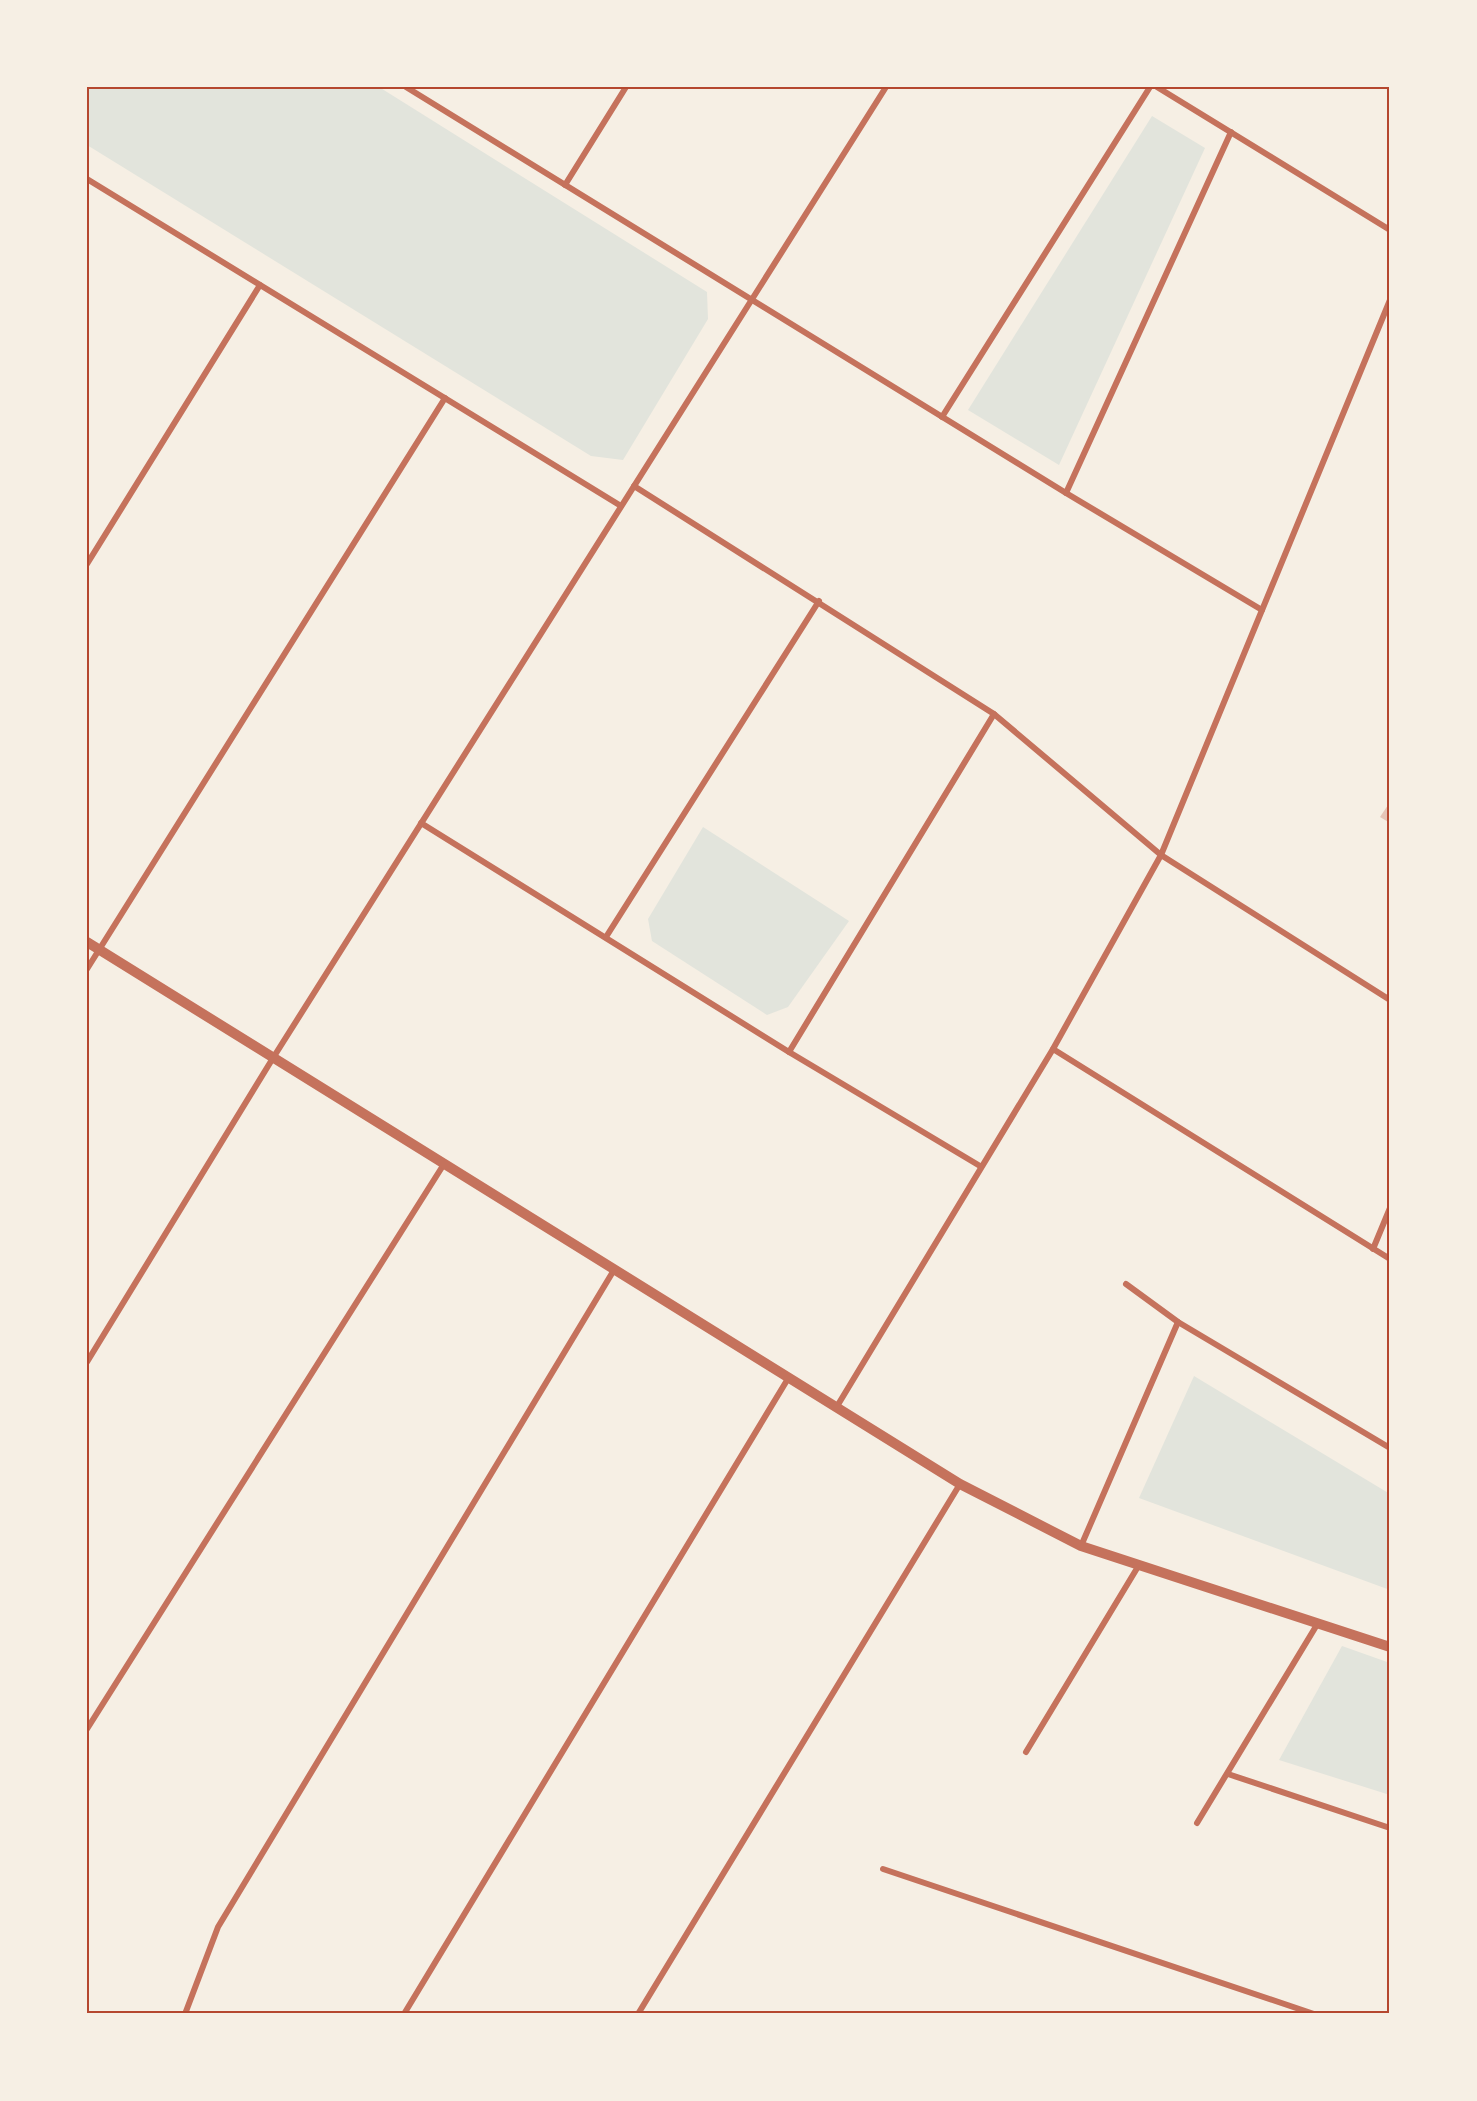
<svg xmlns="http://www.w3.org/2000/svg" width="1477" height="2101" font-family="'Public Sans',sans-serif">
	<rect width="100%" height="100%" fill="#f6efe4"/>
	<g fill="#e2e4dc">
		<path d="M87 87H379L707 292 708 319 623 460 591 456 87 145Z"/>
		<path d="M1152 116 1205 148 1059 465 968 410Z"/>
		<path d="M703 827 849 921 788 1007 767 1015 652 941 648 919Z"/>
		<path d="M1194 1376 1390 1494V1590L1139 1498Z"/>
		<path d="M1342 1646 1390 1663V1795L1279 1760Z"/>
	</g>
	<path fill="#e6c5b7" d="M1390 802V823L1380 817Z"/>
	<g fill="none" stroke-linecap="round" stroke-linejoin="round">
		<g stroke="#c5725c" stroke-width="6">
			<path d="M406 87 1066 493 1262 610"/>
			<path d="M1157 87 1390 230"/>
			<path d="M87 179 621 506"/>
			<path d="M565 185 626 87"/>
			<path d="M942 417 1150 87"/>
			<path d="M634 486 994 714 1161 855 1390 1000"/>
			<path d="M1066 493 1231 132"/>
			<path d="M87 564 260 285"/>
			<path d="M421 823 789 1052 980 1166"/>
			<path d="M606 937 819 601"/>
			<path d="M87 969 445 398"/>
			<path d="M1053 1049 1390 1259"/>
			<path d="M789 1052 994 714"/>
			<path d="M1373 1249 1390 1208"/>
			<path d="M1126 1284 1178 1322 1390 1448"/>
			<path d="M87 1362 273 1058 886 87"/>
			<path d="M836 1408 1053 1049 1161 855 1390 300"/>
			<path d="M1081 1546 1178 1322"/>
			<path d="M87 1729 444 1164"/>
			<path d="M1026 1752 1139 1565"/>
			<path d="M1228 1774 1390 1828"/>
			<path d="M1197 1823 1318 1623"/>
			<path d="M883 1869 1314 2014"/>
			<path d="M185 2014 218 1927 614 1270"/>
			<path d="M404 2014 789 1377"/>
			<path d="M638 2014 960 1484"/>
		</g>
		<path stroke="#c5725c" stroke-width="10" d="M87 942 960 1484 1081 1546 1390 1647"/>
	</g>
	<rect width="1477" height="2101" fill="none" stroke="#f6efe4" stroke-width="177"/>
	<rect x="88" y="88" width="1300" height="1924" fill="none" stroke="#b5482f" stroke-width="2"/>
</svg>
